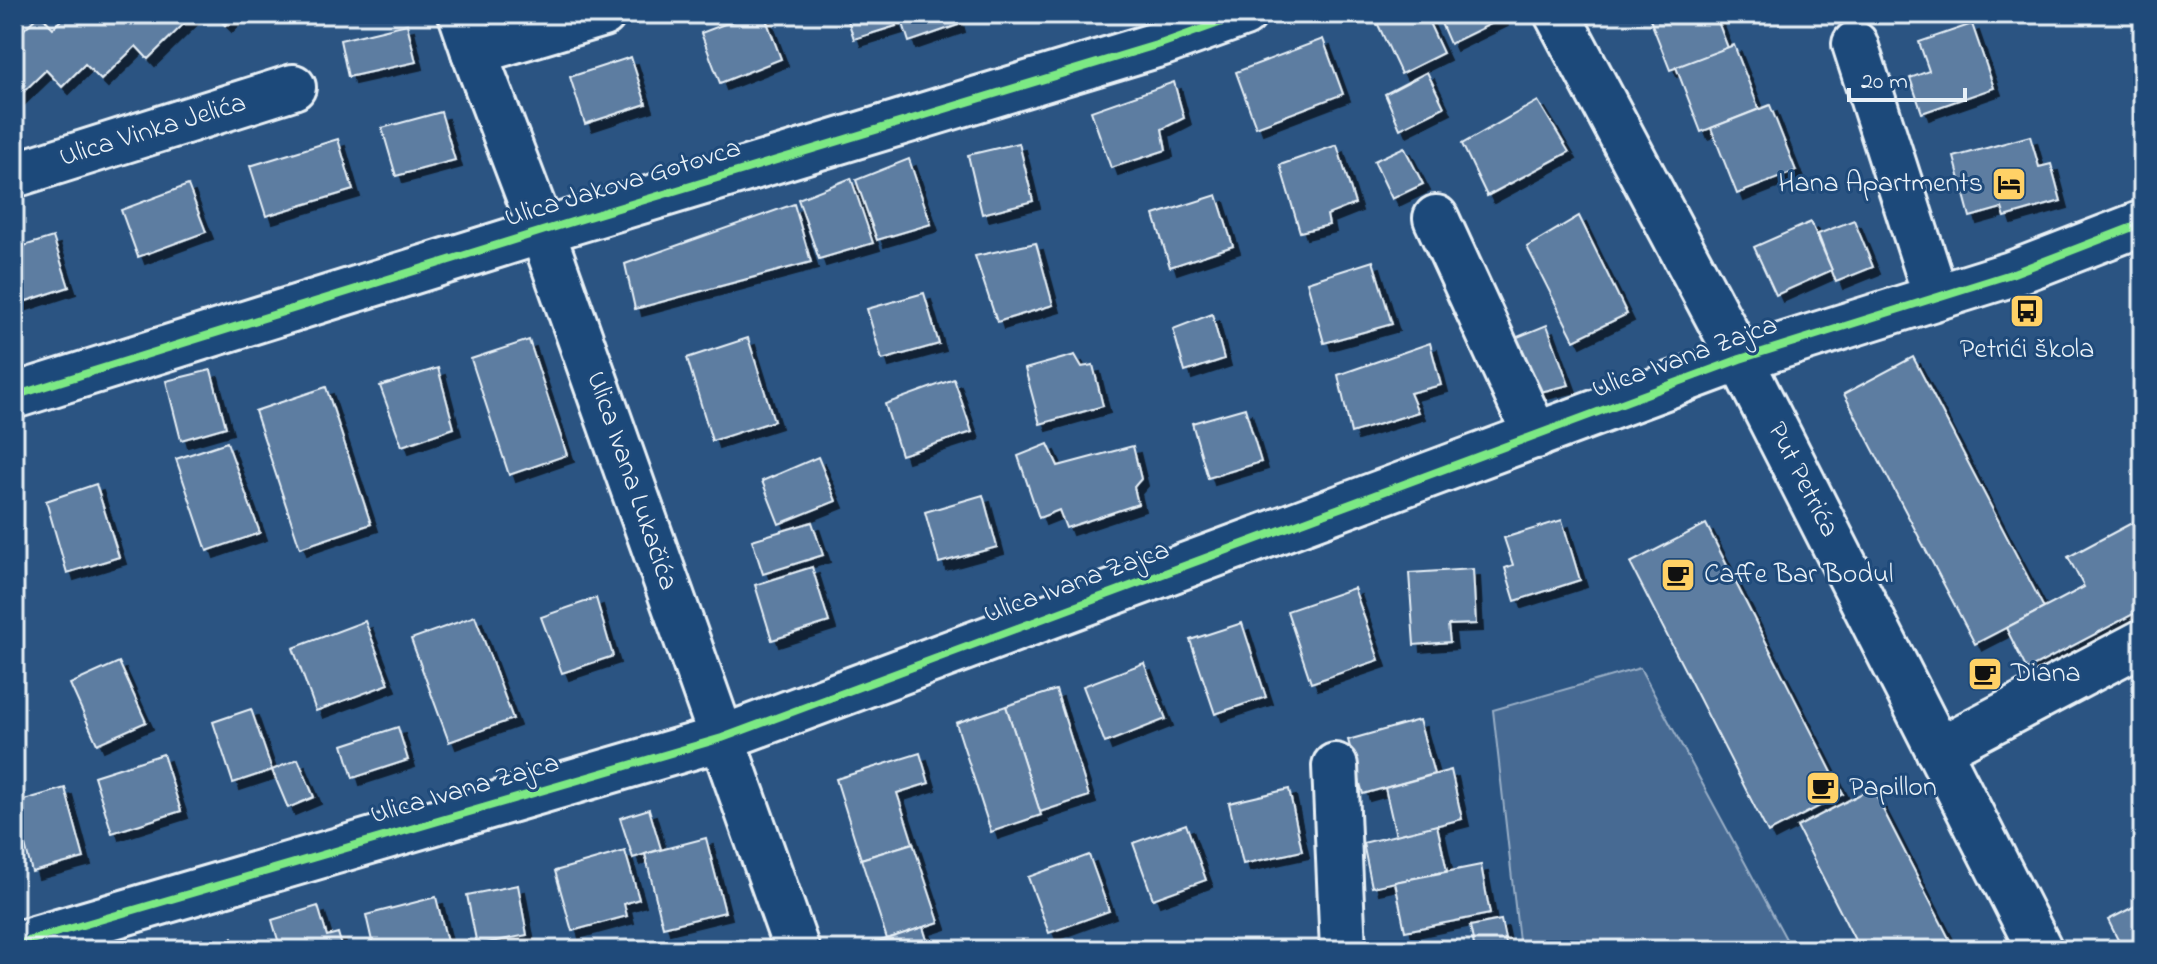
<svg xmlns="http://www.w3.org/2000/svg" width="2157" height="964" font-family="'Indie Flower',sans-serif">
	<defs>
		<filter id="shadow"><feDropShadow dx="7" dy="7" stdDeviation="0" flood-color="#0009"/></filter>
	</defs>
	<rect width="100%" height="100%" fill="#2b5482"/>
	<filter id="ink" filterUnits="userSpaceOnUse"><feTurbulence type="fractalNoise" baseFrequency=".0125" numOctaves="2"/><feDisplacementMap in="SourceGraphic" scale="16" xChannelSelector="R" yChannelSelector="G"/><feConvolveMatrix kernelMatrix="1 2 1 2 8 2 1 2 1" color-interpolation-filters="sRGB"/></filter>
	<g filter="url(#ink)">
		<path fill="#476b93" stroke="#98aec6" stroke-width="2" d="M1640 668 1792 950H1520L1493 710Z"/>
		<g fill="#5d7da1" stroke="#e8f1f8" stroke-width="2" filter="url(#shadow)">
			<path d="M40 14 53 28 67 14H88L93 20 99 14H194L148 59 136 46 101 80 85 64 62 87 46 70 14 101V39Z"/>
			<path d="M214 14H236L225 25Z"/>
			<path d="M751 14H764L781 59 720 83 701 33Z"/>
			<path d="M846 14H892L896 26 854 39Z"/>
			<path d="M900 14H955L958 25 909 42Z"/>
			<path d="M1373 14H1425L1443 53 1401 74Z"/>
			<path d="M1437 14H1499L1501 19 1450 44Z"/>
			<path d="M1648 14H1715L1728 48 1670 70Z"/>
			<path d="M407 24 416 62 348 77 340 40Z"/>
			<path d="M1972 24 1994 88 1922 113 1910 78 1929 71 1919 42Z"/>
			<path d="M1323 39 1343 94 1256 127 1236 72Z"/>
			<path d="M1734 45 1759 109 1701 132 1676 67Z"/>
			<path d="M631 57 646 104 585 124 570 77Z"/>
			<path d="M1427 72 1444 107 1400 129 1385 94Z"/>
			<path d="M1174 82 1184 118 1162 129 1166 150 1111 168 1091 111Z"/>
			<path d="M1538 101 1569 152 1487 196 1462 144Z"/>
			<path d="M1770 105 1796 171 1737 194 1711 128Z"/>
			<path d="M441 112 455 160 396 176 382 128Z"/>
			<path d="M2030 136 2039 167 2051 164 2061 201 2005 217 2002 208 1970 217 1954 157Z"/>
			<path d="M338 139 353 190 266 216 250 166Z"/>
			<path d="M1019 143 1033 201 982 214 968 155Z"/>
			<path d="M1337 145 1355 204 1327 215 1329 225 1300 232 1280 165Z"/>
			<path d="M1404 147 1423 184 1392 199 1374 161Z"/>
			<path d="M909 159 931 224 877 240 856 180Z"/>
			<path d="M851 178 873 243 819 259 798 199Z"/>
			<path d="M188 185 206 232 138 257 121 210Z"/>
			<path d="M1217 195 1233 246 1170 267 1154 215Z"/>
			<path d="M794 204 811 262 635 309 625 264Z"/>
			<path d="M1579 216 1627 314 1574 340 1527 247Z"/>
			<path d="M1854 220 1873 267 1836 282 1818 234Z"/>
			<path d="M1811 222 1832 270 1776 295 1754 247Z"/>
			<path d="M53 237 69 287 14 305V249Z"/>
			<path d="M1036 243 1053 305 997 322 975 256Z"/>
			<path d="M1373 261 1392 324 1324 343 1307 282Z"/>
			<path d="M924 293 939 344 882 360 867 309Z"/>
			<path d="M1212 314 1224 359 1185 372 1173 329Z"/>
			<path d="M1547 325 1569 385 1532 394 1515 338Z"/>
			<path d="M748 338 774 421 712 441 687 358Z"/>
			<path d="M529 340 567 455 509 475 471 359Z"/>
			<path d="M1430 343 1441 385 1410 393 1418 412 1351 433 1338 375Z"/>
			<path d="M1075 355 1082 367 1093 365 1103 406 1040 424 1025 369Z"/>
			<path d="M1913 357 2044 608 1975 644 1844 394Z"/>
			<path d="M438 368 454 428 402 446 380 386Z"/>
			<path d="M211 370 226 427 181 440 166 381Z"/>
			<path d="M954 379 972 432 901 455 885 404Z"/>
			<path d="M326 387 371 524 300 548 255 411Z"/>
			<path d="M1245 408 1261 462 1208 478 1192 423Z"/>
			<path d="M227 442 260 533 207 551 176 459Z"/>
			<path d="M1048 444 1058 466 1133 446 1141 479 1134 487 1138 504 1066 528 1059 510 1039 518 1018 456Z"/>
			<path d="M818 457 836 501 779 524 762 481Z"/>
			<path d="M96 484 119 557 67 573 46 501Z"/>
			<path d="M983 495 997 547 939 563 925 512Z"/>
			<path d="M2143 517V609L2027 670 2006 628 2084 587 2068 557Z"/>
			<path d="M1562 520 1580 580 1515 601 1505 568 1513 565 1504 538Z"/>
			<path d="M812 522 823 555 763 574 752 540Z"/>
			<path d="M1706 524 1843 794 1768 833 1630 563Z"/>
			<path d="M812 567 829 622 772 640 755 585Z"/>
			<path d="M1473 569 1476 624 1448 625 1450 642 1414 645 1409 573Z"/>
			<path d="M1354 588 1379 660 1311 683 1287 611Z"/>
			<path d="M596 598 613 656 562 673 541 617Z"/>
			<path d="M475 616 513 719 449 742 411 639Z"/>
			<path d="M365 621 389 684 316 711 293 648Z"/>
			<path d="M1242 623 1266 697 1215 714 1190 640Z"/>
			<path d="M119 662 146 722 97 744 70 684Z"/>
			<path d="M1144 663 1166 719 1105 743 1083 686Z"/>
			<path d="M1056 690 1089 796 1040 812 1006 706Z"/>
			<path d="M1006 706 1041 815 991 832 956 723Z"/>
			<path d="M251 709 272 770 233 783 213 722Z"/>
			<path d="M1419 720 1434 774 1363 794 1348 740Z"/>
			<path d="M398 727 408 760 353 778 343 745Z"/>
			<path d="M920 753 929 783 897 793 913 843 861 859 836 779Z"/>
			<path d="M163 754 181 811 112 833 94 776Z"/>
			<path d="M298 759 314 797 288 808 272 770Z"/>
			<path d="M1451 770 1462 819 1396 836 1385 788Z"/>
			<path d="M65 788 84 858 32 872 14 803Z"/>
			<path d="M1872 788 1955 950H1860L1797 827Z"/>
			<path d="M1289 789 1302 851 1243 864 1229 803Z"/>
			<path d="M649 809 661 849 633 858 620 818Z"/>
			<path d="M1186 824 1206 880 1153 899 1133 843Z"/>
			<path d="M1437 825 1447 871 1372 887 1363 843Z"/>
			<path d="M706 838 725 912 663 927 645 854Z"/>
			<path d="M913 843 939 922 887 939 861 859Z"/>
			<path d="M625 851 639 899 624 904 627 916 572 931 555 871Z"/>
			<path d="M1089 855 1109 911 1049 933 1028 877Z"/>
			<path d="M1481 865 1490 914 1405 931 1395 882Z"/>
			<path d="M518 885 527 935 477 945 467 895Z"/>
			<path d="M436 897 449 950H374L366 915Z"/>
			<path d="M2143 902V950H2123L2108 920Z"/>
			<path d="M318 906 327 936 338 933 343 950H281L272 920Z"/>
			<path d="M1501 920 1507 948 1497 950H1475L1470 926Z"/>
			<path d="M923 927 930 950H864L863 947Z"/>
			<path d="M232 938 236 950H193Z"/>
			<path d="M1309 945V950H1272Z"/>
		</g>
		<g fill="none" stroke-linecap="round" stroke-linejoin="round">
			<g stroke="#e8f1f8" stroke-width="50">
				<g id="minor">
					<path d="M461 14 474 52 542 231 797 950"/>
					<path d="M1557 14 1740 359 2040 950"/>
					<path d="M1855 44 1936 297"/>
					<path d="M474 52 603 14"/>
					<path d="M14 175 293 87"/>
					<path d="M1436 218 1536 436"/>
					<path d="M14 396 542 231 1163 43 1244 14"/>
					<path d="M1938 750 2143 642"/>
					<path d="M1335 766 1343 950"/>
					<path d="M14 945 722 738 1740 359 2011 274 2143 223"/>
				</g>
			</g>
			<use href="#minor" stroke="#1f4a7a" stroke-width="44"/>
			<g stroke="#1f4a7a" stroke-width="13">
				<g id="cycleway">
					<path d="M14 396 542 231 1163 43 1244 14"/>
					<path d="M14 945 722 738 1740 359 2011 274 2143 223"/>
				</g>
			</g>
			<use href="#cycleway" stroke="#7ce984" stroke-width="8"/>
		</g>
	</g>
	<defs>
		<g id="hotel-square" transform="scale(1.8)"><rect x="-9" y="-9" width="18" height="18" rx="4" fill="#ffd166" stroke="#1f4a7a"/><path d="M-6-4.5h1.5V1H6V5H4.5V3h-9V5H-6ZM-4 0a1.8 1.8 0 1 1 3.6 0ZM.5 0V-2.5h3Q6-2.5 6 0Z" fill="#111"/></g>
		<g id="bus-square" transform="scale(1.8)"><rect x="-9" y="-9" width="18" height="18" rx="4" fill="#ffd166" stroke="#1f4a7a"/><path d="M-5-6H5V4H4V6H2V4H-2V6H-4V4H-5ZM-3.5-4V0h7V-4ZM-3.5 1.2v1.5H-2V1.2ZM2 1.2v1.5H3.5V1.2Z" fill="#111"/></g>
		<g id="cafe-square" transform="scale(1.8)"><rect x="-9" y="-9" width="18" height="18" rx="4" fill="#ffd166" stroke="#1f4a7a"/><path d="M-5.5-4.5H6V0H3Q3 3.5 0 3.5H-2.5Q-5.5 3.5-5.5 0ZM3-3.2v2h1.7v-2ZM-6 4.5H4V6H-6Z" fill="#111"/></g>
	</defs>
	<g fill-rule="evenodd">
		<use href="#hotel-square" x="2009" y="184"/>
		<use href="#bus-square" x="2027" y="311"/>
		<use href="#cafe-square" x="1678" y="575"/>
		<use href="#cafe-square" x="1985" y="674"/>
		<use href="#cafe-square" x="1823" y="788"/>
	</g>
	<g text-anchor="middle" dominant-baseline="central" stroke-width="6" stroke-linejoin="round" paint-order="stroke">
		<g font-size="28" fill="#e8f1f8" stroke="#1f4a7a">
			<text transform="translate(153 131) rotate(-17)">Ulica Vinka Jelića</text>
			<text transform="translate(623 184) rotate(-17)">Ulica Jakova Gotovca</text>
			<text transform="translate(1685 358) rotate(-20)">Ulica Ivana Zajca</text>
			<text transform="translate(1802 480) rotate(63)">Put Petrića</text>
			<text transform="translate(631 481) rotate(71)">Ulica Ivana Lukačića</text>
			<text transform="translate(1077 583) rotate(-20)">Ulica Ivana Zajca</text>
			<text transform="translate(465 790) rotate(-16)">Ulica Ivana Zajca</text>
		</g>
		<g font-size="28" fill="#e8f1f8" stroke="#1f4a7a" text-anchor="start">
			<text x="1983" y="184" text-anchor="end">Hana Apartments</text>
			<text x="2027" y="350" text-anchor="middle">Petrići škola</text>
			<text x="1704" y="575">Caffe Bar Bodul</text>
			<text x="2011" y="674">Diana</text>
			<text x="1849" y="788">Papillon</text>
		</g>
	</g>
	<rect width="2157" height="964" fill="none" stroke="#1f4a7a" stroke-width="48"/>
	<rect x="24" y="24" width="2109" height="916" fill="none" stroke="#e8f1f8" stroke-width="3" filter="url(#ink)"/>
	<path d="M1849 88v12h116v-12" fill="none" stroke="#e8f1f8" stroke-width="4"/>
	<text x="1861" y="88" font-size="24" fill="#e8f1f8" stroke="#1f4a7a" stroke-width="6" paint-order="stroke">20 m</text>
</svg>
